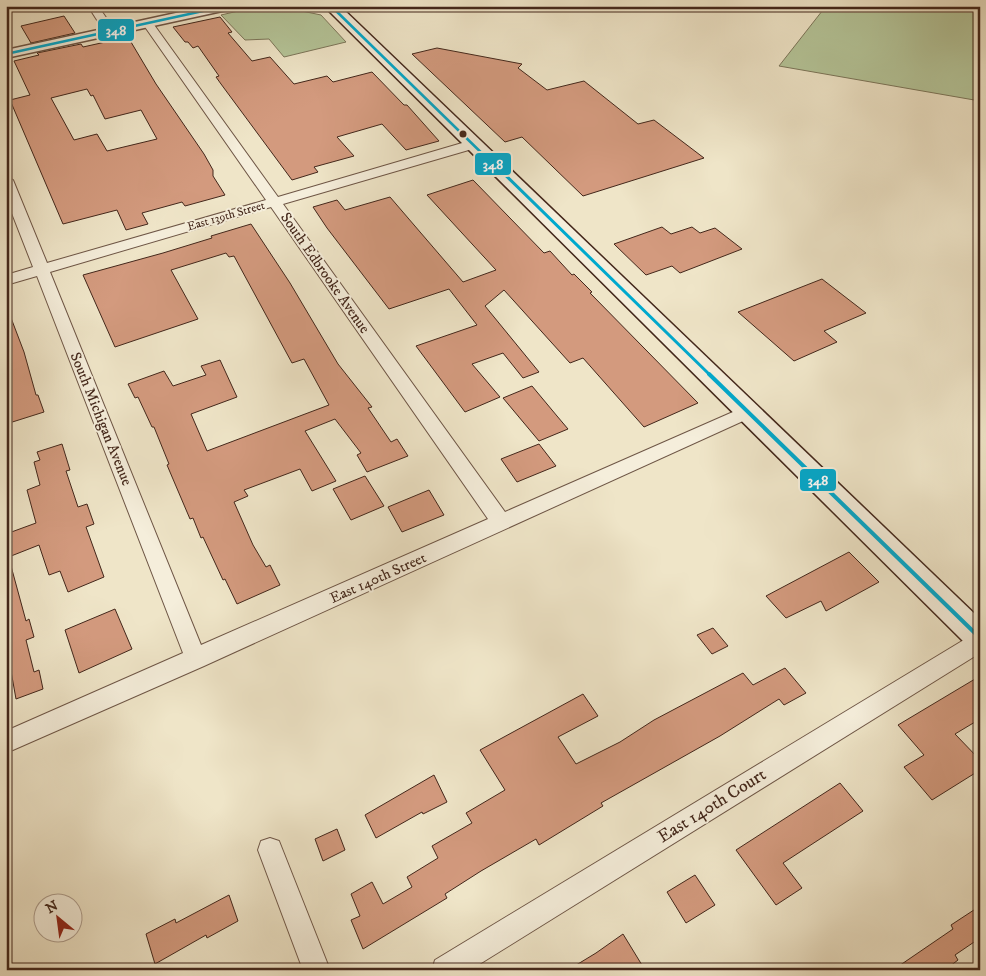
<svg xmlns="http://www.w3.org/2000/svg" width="986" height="976" font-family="'IM FELL DW Pica',serif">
	<rect width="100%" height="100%" fill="#efe5c8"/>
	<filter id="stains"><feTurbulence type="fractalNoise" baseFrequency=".004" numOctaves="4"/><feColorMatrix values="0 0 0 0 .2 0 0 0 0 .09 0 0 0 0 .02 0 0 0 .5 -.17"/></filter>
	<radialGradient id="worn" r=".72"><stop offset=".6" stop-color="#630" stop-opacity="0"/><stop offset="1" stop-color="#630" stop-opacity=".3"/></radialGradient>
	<g fill="#b5c599" stroke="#7c765a">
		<path d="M260 6H278L321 15 346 42 284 57 269 39 245 40 221 15Z"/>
		<path d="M826 6H980V101L779 66Z"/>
	</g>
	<g fill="#d39a7e" stroke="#43271b" fill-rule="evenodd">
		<path d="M64 16 75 33 31 43 21 26Z"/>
		<path d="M220 17 232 32 228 33 252 61 270 57 294 84 327 76 333 82 372 72 404 105H407L439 141 406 150 382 124 337 137 354 156 314 167 318 172 292 180 221 84 216 77 219 76 198 46 193 48 188 42H185L173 27Z"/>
		<path d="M128 37 156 84 204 154 213 170V176L225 195 185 206 182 202 142 213 148 224 126 230 117 210 63 224 10 100 30 95 14 61 39 55 37 53 81 44 83 47ZM87 89 91 96 93 95 105 119 141 110 157 139 107 151 97 134 74 140 51 98Z"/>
		<path d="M437 48 522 64 518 68 547 90 584 81 638 124 654 120 704 158 583 196 522 137 505 142 412 54Z"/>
		<path d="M473 180 544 253 550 251 572 275 574 274 592 292 590 293 698 403 644 427 583 358 570 363 504 290 485 306 539 372 523 378 503 353 472 364 500 397 465 412 416 346 477 325 449 289 389 309 327 228 313 207 337 200 345 210 390 197 463 282 496 270 427 195Z"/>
		<path d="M251 224 290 283 338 364 372 407 368 408 391 442 397 439 408 456 367 472 357 455 361 453 335 419 305 431 336 481 312 491 300 469 244 490 248 496 234 502 253 545 266 567 270 565 280 585 237 604 225 579 223 580 203 537 201 538 193 518 190 519 167 465 169 464 154 427H152L138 397 135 398 128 384 164 371 173 386 206 375 201 366 220 360 237 397 191 414 207 451 329 405 304 359 292 363 234 256 229 257 226 253 171 270 198 319 115 347 83 275 163 253 212 238 211 236Z"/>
		<path d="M662 227 671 234 692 227 700 233 715 228 742 249 680 273 672 266 646 275 614 244Z"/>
		<path d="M822 279 866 313 824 331 837 342 794 361 738 312Z"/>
		<path d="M6 310H8L24 352 36 395H38L44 412 6 424Z"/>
		<path d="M532 386 557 416 568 429 539 441 503 398Z"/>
		<path d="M62 444 70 470 66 471 78 507 87 504 94 524 86 527 104 577 68 592 60 571 49 575 39 545 6 558V534L36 523 27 490 40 485 34 462 40 460 37 452Z"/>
		<path d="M539 444 556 466 517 482 501 459Z"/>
		<path d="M365 476 384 506 351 520 333 489Z"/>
		<path d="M429 490 444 515 402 532 388 507Z"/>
		<path d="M849 552 879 582 826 611 821 601 786 618 766 596Z"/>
		<path d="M11 566 26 621 29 619 34 637 26 640 34 672 39 670 43 689 16 699 11 671 6 673V567Z"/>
		<path d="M115 609 132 649 79 673 65 630Z"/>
		<path d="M713 628 728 646 712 654 697 635Z"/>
		<path d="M785 668 806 693 784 705 779 699 720 736 601 803 603 806 539 845 536 839 481 871 445 894 447 898 363 949 351 920 360 916 351 894 372 882 383 904 412 887 407 877 438 858 432 846 472 823 466 813 505 790 480 750 583 694 598 716 558 737 576 764 620 742 654 720 743 673 753 685Z"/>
		<path d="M980 676V719L955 734 980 760V770L932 800 904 767 924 755 898 725Z"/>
		<path d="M434 775 447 802 423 814 422 812 376 838 365 815Z"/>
		<path d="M840 783 863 811 783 863 802 888 776 905 736 850Z"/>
		<path d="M337 829 345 850 323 861 315 839Z"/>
		<path d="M695 875 715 905 686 923 667 892Z"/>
		<path d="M229 895 238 921 207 938 206 935 155 964 146 934 175 919 176 923Z"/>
		<path d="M980 906V938L955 955 958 960 945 970H893L953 929 951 925Z"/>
		<path d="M623 934 645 970H568L596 953Z"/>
	</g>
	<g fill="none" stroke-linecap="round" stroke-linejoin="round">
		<g stroke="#6e5646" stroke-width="2">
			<g id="minor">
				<path d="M88 6H98L116 32 114 34H106Z"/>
				<path d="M148 21 152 22 278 197 469 141H479L480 144 479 147 283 204 505 512 742 408 748 406 754 408 757 412 754 416 204 666 6 753V731L183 653 37 276 6 285V275L33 267 6 198V176L13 180 47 263 266 200 143 24ZM271 207 488 519 201 645 50 272Z"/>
				<path d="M980 633V653L470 970H432L435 960 972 635Z"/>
				<path d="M270 838 279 841 330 970H303L258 850 261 841Z"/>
			</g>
		</g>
		<g stroke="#6e5646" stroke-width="3">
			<path id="tertiary" d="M208 6H233L227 10 6 58V50Z"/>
		</g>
		<g stroke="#43271b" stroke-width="3">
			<path id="secondary" d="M324 6H340L980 619V651L969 647Z"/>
		</g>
		<use href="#minor" fill="#f5eedb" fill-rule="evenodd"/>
		<use href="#tertiary" fill="#f5eedb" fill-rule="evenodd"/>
		<use href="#secondary" fill="#f5eedb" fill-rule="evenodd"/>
		<g stroke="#f5eedb" stroke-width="5">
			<g id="bus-1-far2">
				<path d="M331 6 495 166"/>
				<path d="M6 54 226 6"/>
			</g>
		</g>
		<g stroke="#f5eedb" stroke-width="6">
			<path id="bus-1-far1" d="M494 164 710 375"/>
		</g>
		<g stroke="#f5eedb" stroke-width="8">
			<path id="bus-1" d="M709 374 980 638"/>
		</g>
		<use href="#bus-1-far2" stroke="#00a9ce" stroke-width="2.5"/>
		<use href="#bus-1-far1" stroke="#00a9ce" stroke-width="3"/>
		<use href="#bus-1" stroke="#00a9ce" stroke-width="4"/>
	</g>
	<circle fill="#43271b" stroke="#f5eedb" stroke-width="2" cx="463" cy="134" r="4.5"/>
	<g text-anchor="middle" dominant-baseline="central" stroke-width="4" stroke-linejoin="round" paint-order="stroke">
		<g font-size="12" fill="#43271b" stroke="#f5eedb">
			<text transform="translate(226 216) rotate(-16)">East 139th Street</text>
		</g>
		<g font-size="15" fill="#43271b" stroke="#f5eedb">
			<text transform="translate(325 273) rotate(55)">South Edbrooke Avenue</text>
			<text transform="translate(101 419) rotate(68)">South Michigan Avenue</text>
			<text transform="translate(378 578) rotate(-24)">East 140th Street</text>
		</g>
		<g font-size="18" fill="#43271b" stroke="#f5eedb">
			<text transform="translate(712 806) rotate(-32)">East 140th Court</text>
		</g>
	</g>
	<g stroke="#f5eedb" stroke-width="2">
		<rect x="97" y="18" width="38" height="24" rx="5" fill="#00a9ce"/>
		<rect x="474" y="152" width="38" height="24" rx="5" fill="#00a9ce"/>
		<rect x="799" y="468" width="38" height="24" rx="5" fill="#00a9ce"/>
	</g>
	<g font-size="14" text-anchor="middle" font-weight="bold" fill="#fff">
		<text x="116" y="35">348</text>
		<text x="493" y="169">348</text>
		<text x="818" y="485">348</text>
	</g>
	<rect width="986" height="976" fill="none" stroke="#efe5c8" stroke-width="25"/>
	<rect x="8" y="8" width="971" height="961" fill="none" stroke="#43271b" stroke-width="2.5"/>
	<rect x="12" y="12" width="961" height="951" fill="none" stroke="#43271b"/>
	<g transform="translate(58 918) rotate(331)"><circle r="24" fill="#f5eedb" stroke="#ae9e8e"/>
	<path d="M0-4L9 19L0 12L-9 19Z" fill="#8f2418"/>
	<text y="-8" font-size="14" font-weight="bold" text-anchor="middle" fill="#43271b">N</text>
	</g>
	<rect width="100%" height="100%" filter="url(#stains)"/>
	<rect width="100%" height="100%" fill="url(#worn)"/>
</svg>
